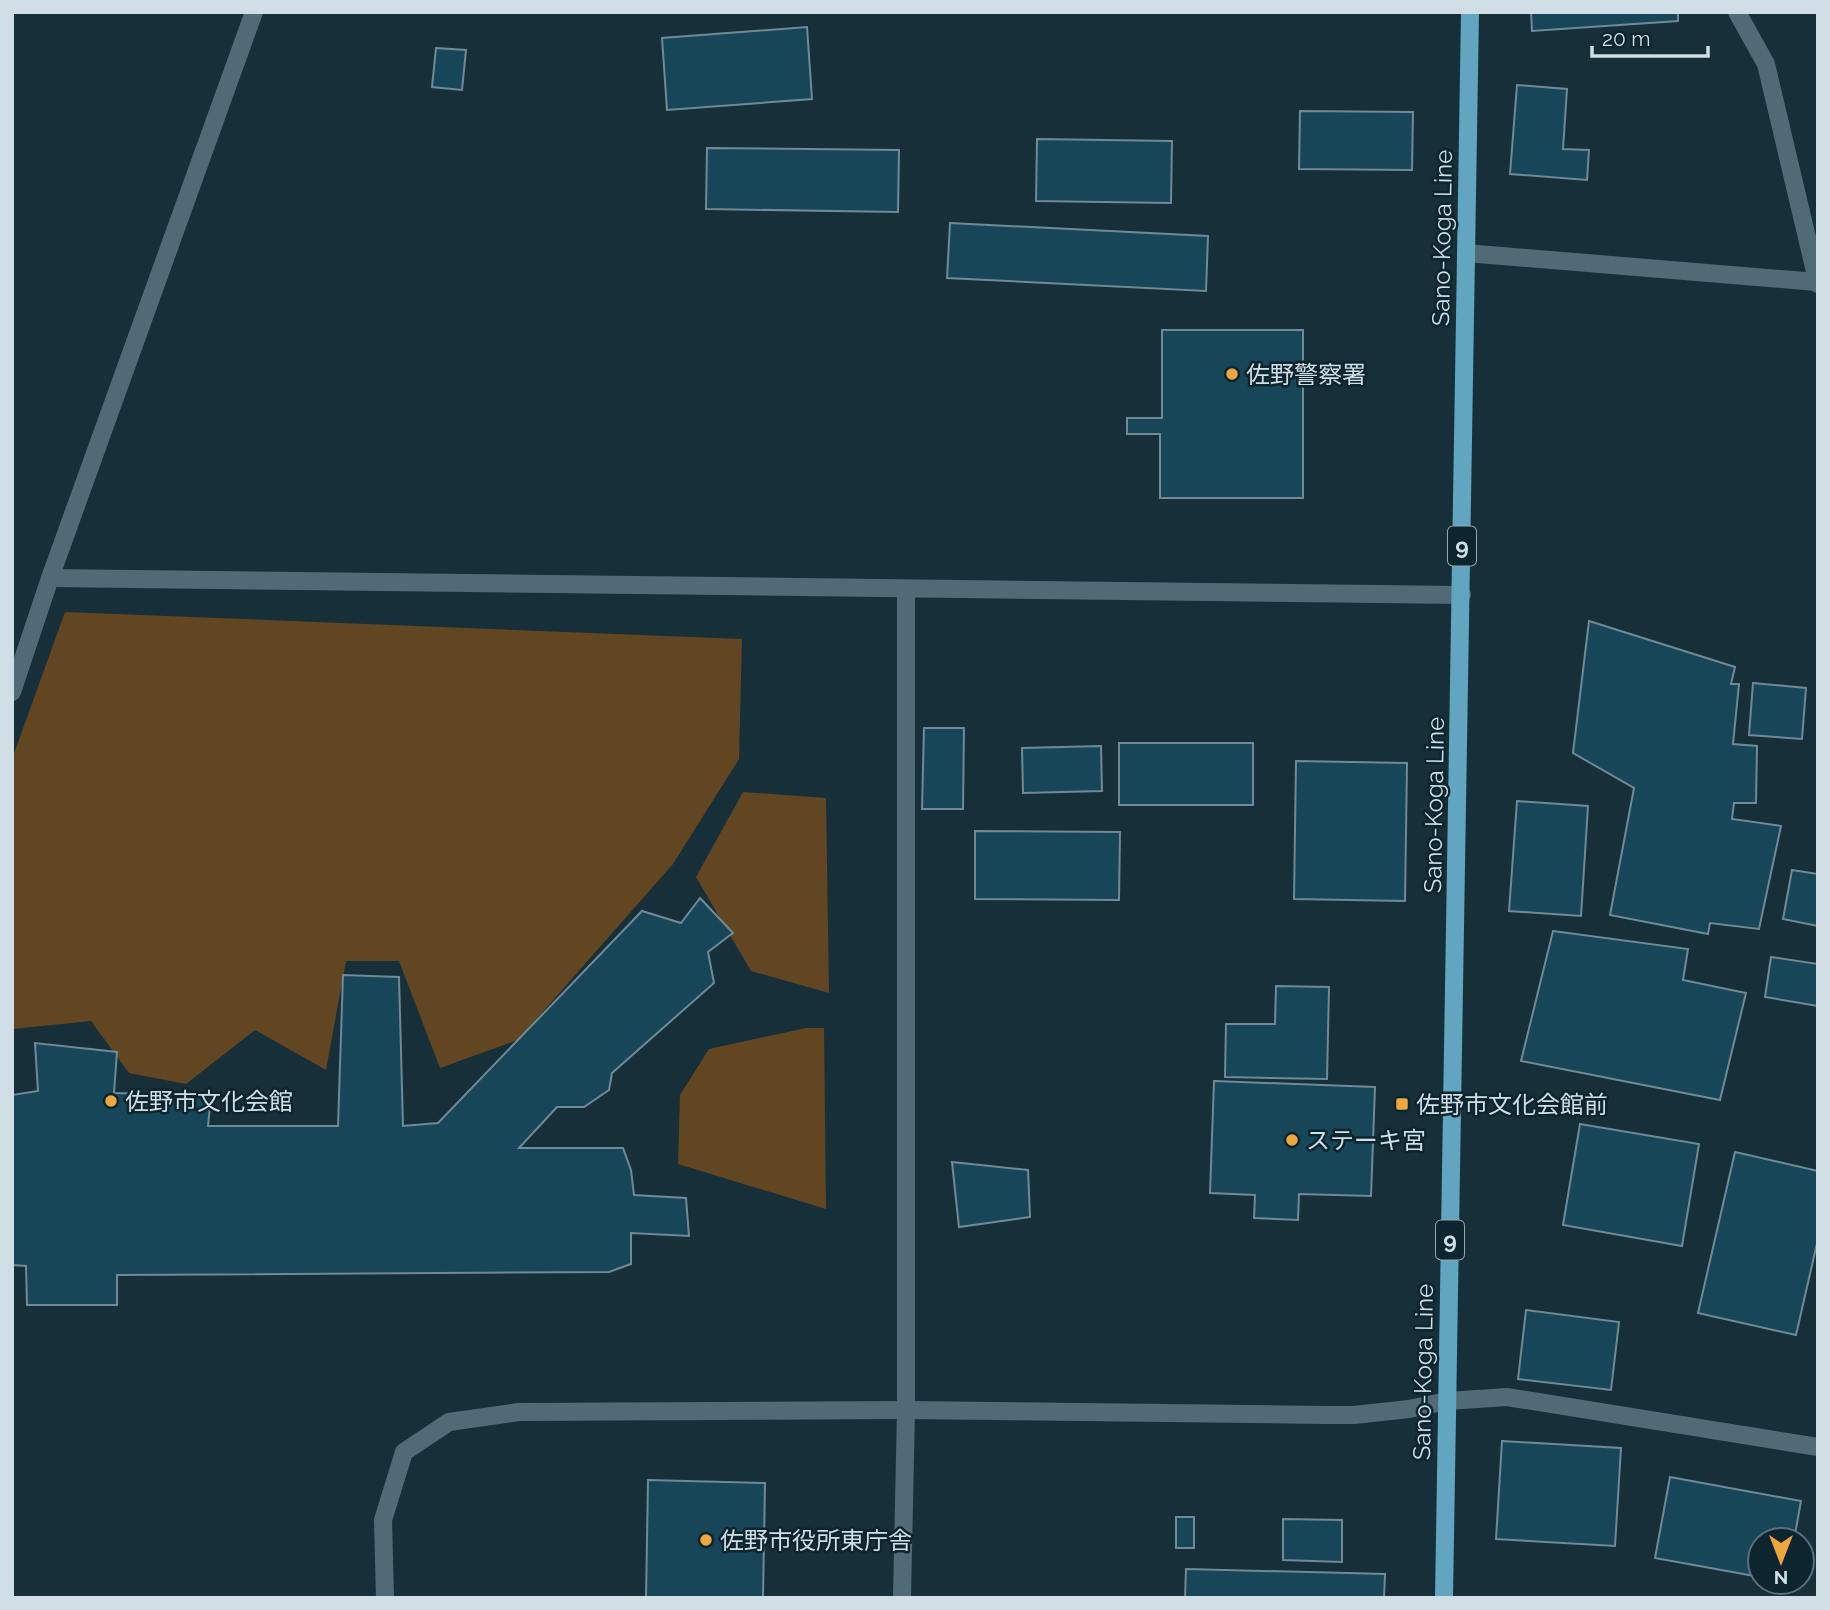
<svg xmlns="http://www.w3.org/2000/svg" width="1830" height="1610" font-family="Raleway,'Noto Sans JP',sans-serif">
	<rect width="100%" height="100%" fill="#172f39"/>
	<g fill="#624622">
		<path d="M65 612 742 639 739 759 673 864 518 1040 440 1068 399 961H346L326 1070 255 1030 186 1084 129 1073 91 1021 12 1029V759Z"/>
		<path d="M743 792 826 798 829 993 751 971 696 877Z"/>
		<path d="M806 1028H824L826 1209 678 1164 680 1095 709 1049Z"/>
	</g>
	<g fill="#164657" stroke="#6f8a96" stroke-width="2">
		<path d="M1531 12H1678V21L1532 31Z"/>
		<path d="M807 27 812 99 667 110 662 38Z"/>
		<path d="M436 48 466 50 462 90 432 87Z"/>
		<path d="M1517 85 1567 89 1563 149 1589 150 1587 180 1510 174Z"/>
		<path d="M1300 111 1413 112 1412 170 1299 169Z"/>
		<path d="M1037 139 1172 141 1171 203 1036 201Z"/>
		<path d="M707 148 899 150 898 212 706 209Z"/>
		<path d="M950 223 1208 236 1206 291 947 278Z"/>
		<path d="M1162 330H1303V498H1160V434H1127V418H1162Z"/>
		<path d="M1589 621 1735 667 1731 684H1739L1733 744 1757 746 1756 803H1734L1732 819 1781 826 1759 929 1710 923 1708 934 1610 915 1634 788 1573 753Z"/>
		<path d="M1753 683 1806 688 1802 739 1749 735Z"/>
		<path d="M924 728H964L963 809H922Z"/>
		<rect x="1119" y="743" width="134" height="62"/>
		<path d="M1101 746 1102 791 1023 793 1022 748Z"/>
		<path d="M1296 761 1407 763 1405 901 1294 899Z"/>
		<path d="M1517 801 1588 806 1581 916 1509 911Z"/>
		<path d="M975 831 1120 832 1119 900 975 899Z"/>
		<path d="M1792 870 1818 874V926L1783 919Z"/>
		<path d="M700 898 733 933 708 952 714 983 612 1073 609 1090 584 1107H557L519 1148H623L631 1170 634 1195 686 1198 689 1236 631 1233V1264L609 1272 117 1275V1305H27L26 1266 12 1265V1095L38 1091 35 1043 117 1052 114 1093 211 1096 208 1126H338L343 975 399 977 403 1126 438 1123 642 911 681 923Z"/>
		<path d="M1553 931 1688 949 1683 980 1746 993 1720 1100 1521 1061Z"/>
		<path d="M1771 957 1818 964V1006L1765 997Z"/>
		<path d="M1276 986 1329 987 1327 1079 1225 1077 1226 1024H1275Z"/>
		<path d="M1214 1081 1375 1087 1371 1196 1299 1194 1298 1220 1254 1218 1255 1195 1210 1193Z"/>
		<path d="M1580 1124 1699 1144 1682 1246 1563 1225Z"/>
		<path d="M1735 1152 1818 1171V1239L1796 1335 1698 1313Z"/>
		<path d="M952 1162 1028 1170 1030 1217 959 1227Z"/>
		<path d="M1526 1310 1619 1322 1611 1390 1518 1379Z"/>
		<path d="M1502 1441 1621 1448 1615 1546 1496 1539Z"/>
		<path d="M1670 1477 1801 1501 1794 1540H1760V1577L1655 1558Z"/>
		<path d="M648 1480 765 1483 763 1598H646Z"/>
		<rect x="1176" y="1517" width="18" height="31"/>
		<path d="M1283 1519 1342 1520V1562L1283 1560Z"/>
		<path d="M1186 1569 1385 1574 1384 1598H1185Z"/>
	</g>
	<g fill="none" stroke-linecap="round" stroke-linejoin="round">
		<g stroke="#516b76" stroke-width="18">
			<path d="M1737 12 1766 64 1818 284"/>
			<path d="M1466 253 1817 282"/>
			<path d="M50 578 1462 595"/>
			<path d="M12 692 50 578 254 12"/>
			<path d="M385 1598 383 1520 404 1452 449 1422 519 1412 906 1410 1326 1415H1354L1409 1409 1447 1401 1507 1397 1818 1447"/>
			<path d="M902 1598 906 1410V590"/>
		</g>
		<path stroke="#62a5c0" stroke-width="18" d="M1444 1598 1470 12"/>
	</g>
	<g fill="#f0a63f" stroke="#0d252f" stroke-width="2.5">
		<circle cx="1232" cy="374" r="7"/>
		<circle cx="111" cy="1101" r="7"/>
		<rect x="1395" y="1097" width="14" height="14" rx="3.5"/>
		<circle cx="1292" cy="1140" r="7"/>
		<circle cx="706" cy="1540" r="7"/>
	</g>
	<g text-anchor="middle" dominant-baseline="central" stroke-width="5" stroke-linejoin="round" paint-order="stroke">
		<g fill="#0d252f" stroke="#96a6ae" stroke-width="2">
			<rect x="1448" y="526.5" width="28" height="39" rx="5"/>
			<rect x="1436" y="1220.5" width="28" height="39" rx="5"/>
		</g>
		<g font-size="23" font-weight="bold" fill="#d0dee5">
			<text x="1462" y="546">9</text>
			<text x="1450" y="1240">9</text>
		</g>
		<g font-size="24" fill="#d0dee5" stroke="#0d252f">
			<text transform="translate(1442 238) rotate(-89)">Sano-Koga Line</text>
			<text transform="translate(1434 805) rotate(-89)">Sano-Koga Line</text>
			<text transform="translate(1423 1372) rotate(-89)">Sano-Koga Line</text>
		</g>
		<g font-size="24" fill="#d0dee5" stroke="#0d252f" text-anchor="start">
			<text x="1246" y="374">佐野警察署</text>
			<text x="125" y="1101">佐野市文化会館</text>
			<text x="1416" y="1104">佐野市文化会館前</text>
			<text x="1306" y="1140">ステーキ宮</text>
			<text x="720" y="1540">佐野市役所東庁舎</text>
		</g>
	</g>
	<rect width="1830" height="1610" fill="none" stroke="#d0dee5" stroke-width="28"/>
	<g transform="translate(1781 1561) rotate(180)"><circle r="33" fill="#0d252f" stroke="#5b6f78" stroke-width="2"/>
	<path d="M0-5L12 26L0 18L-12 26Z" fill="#f0a63f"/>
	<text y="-10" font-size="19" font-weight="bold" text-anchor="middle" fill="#d0dee5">N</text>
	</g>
	<path d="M1592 46v10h116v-10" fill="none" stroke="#d0dee5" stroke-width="3.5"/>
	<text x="1602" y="46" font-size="21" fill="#d0dee5" stroke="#0d252f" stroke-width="5" paint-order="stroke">20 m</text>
</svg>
